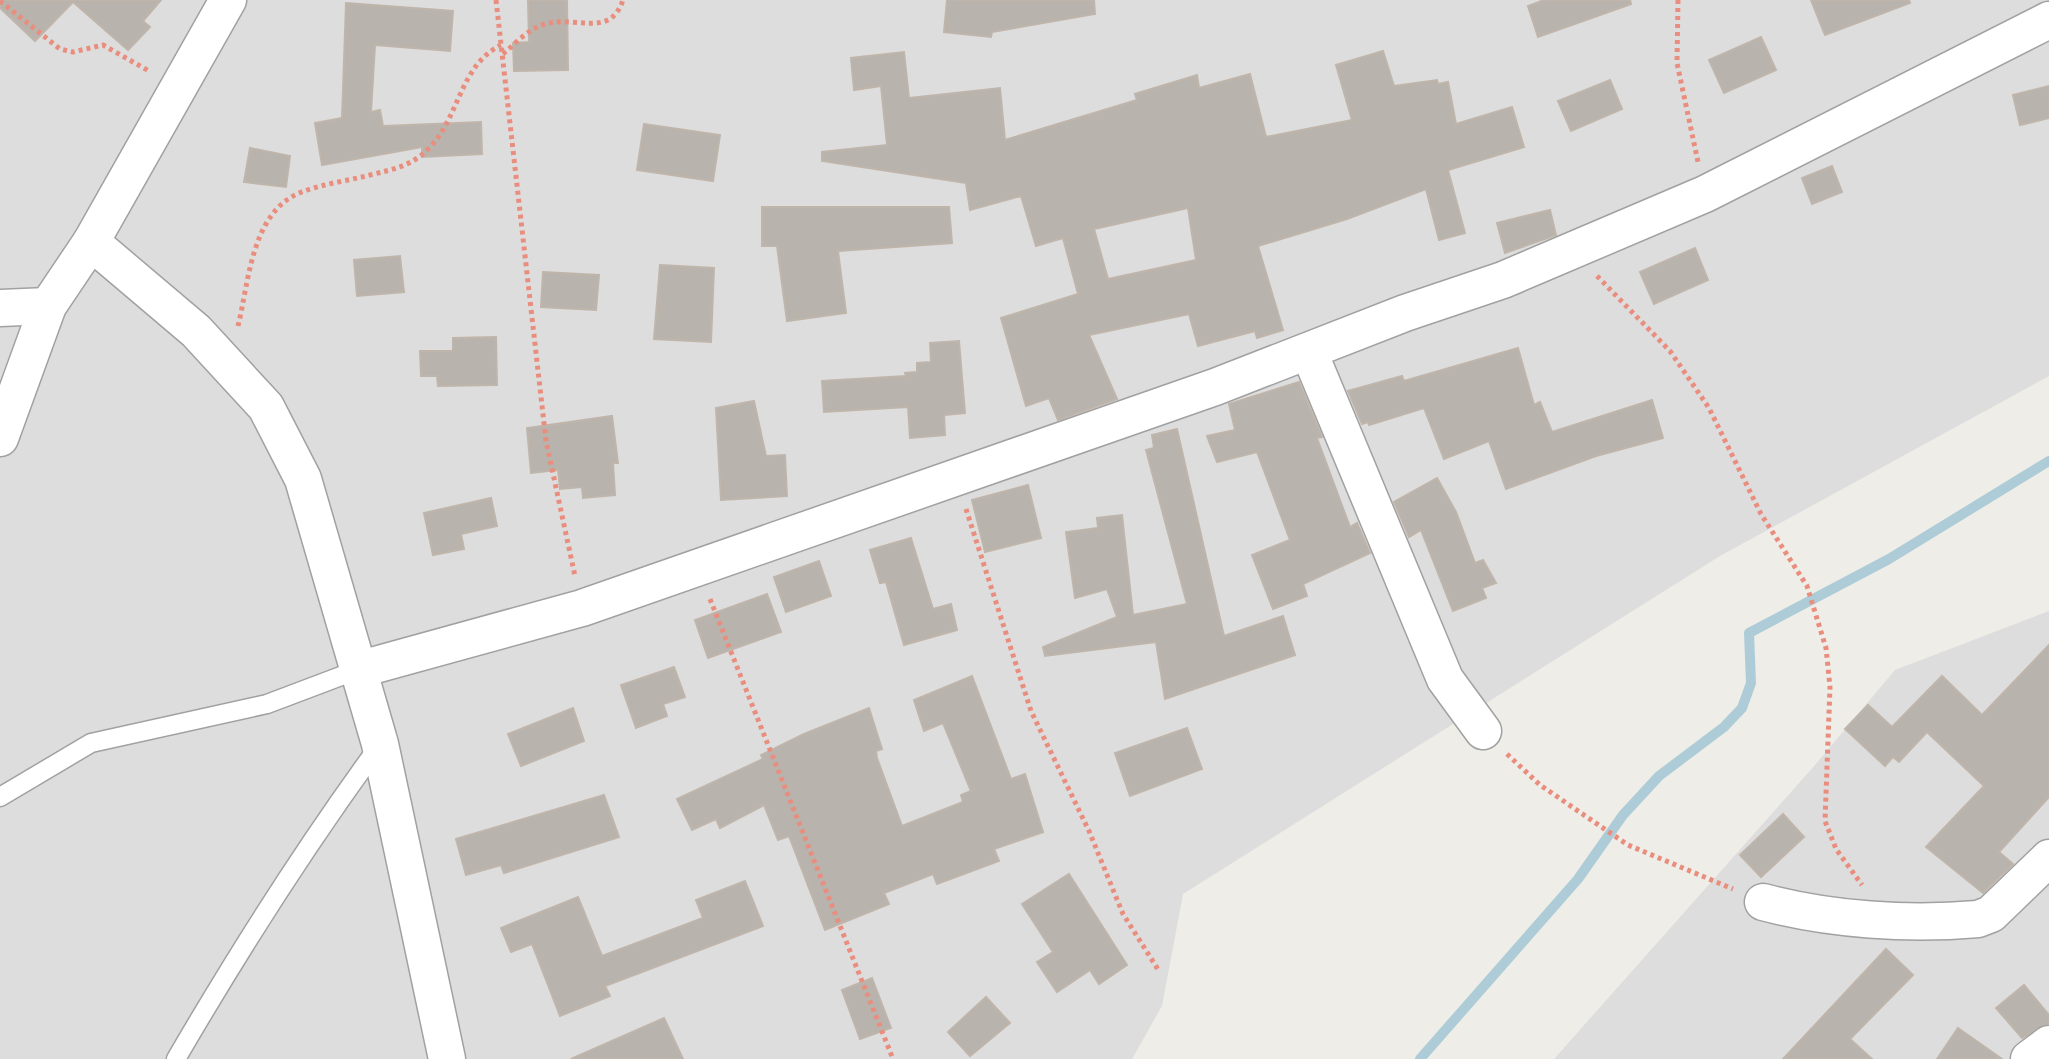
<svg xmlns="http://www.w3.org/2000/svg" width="2049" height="1059" font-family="'Sofia Sans Condensed',sans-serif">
	<rect width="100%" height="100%" fill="#efede7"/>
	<g fill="#dedddd">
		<path d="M0 0H2049V376L1720 556 1183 894 1162 1006 1132 1059H0Z"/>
		<path d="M2049 611V1059H1554L1815 765 1895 670Z"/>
	</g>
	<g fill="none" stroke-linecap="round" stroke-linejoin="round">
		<path stroke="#adccd7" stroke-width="10" d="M1420 1059 1578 879 1623 815 1659 776 1724 727 1742 708 1751 683 1749 633 1889 559 2049 461"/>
	</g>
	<g fill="#b8b3ad" stroke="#bfb5ab" stroke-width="2" fill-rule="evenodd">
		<path d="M0 0H161L143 21 150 27 128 50 73 2 35 41 0 8Z"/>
		<path d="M528 0H567L568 70 514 71 513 43 529 42Z"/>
		<path d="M947 0H1094L1095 14 992 32 991 37 944 32Z"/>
		<path d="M1544 0H1630L1631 4 1538 37 1528 6Z"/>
		<path d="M1811 0H1909L1910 3 1825 35Z"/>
		<path d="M346 3 453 11 450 51 375 45 371 112 380 110 383 126 481 122 482 154 422 157V147L322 165 315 123 342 118Z"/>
		<path d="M1761 37 1776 70 1724 93 1709 60Z"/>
		<path d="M1383 51 1394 86 1437 80 1438 84 1448 82 1456 124 1512 107 1524 147 1448 170 1465 233 1439 240 1426 189 1347 219 1258 246 1283 330 1257 338 1255 331 1198 346 1189 314 1089 335 1117 399 1058 420 1049 398 1026 406 1001 318 1078 294 1063 238 1036 246 1021 196 970 210 966 183 822 161V152L887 145 881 86 854 90 851 58 904 52 909 98 1000 88 1005 140 1137 100 1135 94 1197 75 1199 88 1250 74 1266 137 1352 120 1336 65ZM1188 208 1196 260 1108 279 1094 229Z"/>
		<path d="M1610 80 1622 109 1571 131 1558 101Z"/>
		<path d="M2049 86V118L2020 125 2013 95Z"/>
		<path d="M644 124 720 135 713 181 637 170Z"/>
		<path d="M250 148 290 156 286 187 244 182Z"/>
		<path d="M1832 166 1842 192 1812 204 1802 178Z"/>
		<path d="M762 207H949L952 243 838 251 846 313 787 321 777 246H762Z"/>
		<path d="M1550 210 1556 235 1505 253 1497 223Z"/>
		<path d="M1695 248 1708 280 1654 304 1640 272Z"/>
		<path d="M400 256 404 292 357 296 354 260Z"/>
		<path d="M660 265 714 268 711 342 654 339Z"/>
		<path d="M543 272 599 275 596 310 541 307Z"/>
		<path d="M496 337 497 385 438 386 437 376H421L420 351H453V338Z"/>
		<path d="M959 341 965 413 944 415 945 435 910 438 908 407 824 412 822 381 906 376 905 373 917 372V363L931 362 930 343Z"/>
		<path d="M1518 348 1534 405 1540 402 1552 432 1652 400 1663 438 1596 456 1506 489 1489 441 1444 459 1424 408 1369 425 1368 422 1362 424 1348 391 1402 376 1404 381Z"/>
		<path d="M1299 382 1322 437 1317 438 1350 527 1357 523 1370 553 1303 584 1307 596 1273 609 1252 555 1290 540 1257 452 1217 462 1207 436 1235 430 1229 404Z"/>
		<path d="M754 401 766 456 785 455 787 496 721 500 716 408Z"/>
		<path d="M612 416 618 463H613L615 495 583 498 582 487 560 489 558 470 531 473 527 428Z"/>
		<path d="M1177 429 1224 636 1283 616 1295 655 1165 699 1156 642 1045 656 1043 647 1117 617 1107 589 1075 598 1066 532 1098 528 1097 518 1122 515 1133 615 1187 604 1146 450 1154 448 1152 435Z"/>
		<path d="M1437 478 1456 512 1475 563 1483 560 1496 583 1482 588 1486 598 1453 611 1421 530 1409 537 1394 502Z"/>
		<path d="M1028 485 1041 538 985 552 972 500Z"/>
		<path d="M491 498 497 526 461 534 464 549 433 555 424 513Z"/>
		<path d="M911 538 933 609 951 604 957 630 904 645 886 582 880 583 870 550Z"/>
		<path d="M819 561 831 596 786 612 774 577Z"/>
		<path d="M767 594 781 632 708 658 695 620Z"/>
		<path d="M2049 645V797L1999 852 2013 864 1983 893 1926 847 1984 786 1927 732 1899 762 1893 757 1885 766 1845 729 1868 705 1892 727 1942 676 1982 715Z"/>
		<path d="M674 667 685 697 663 704 667 716 636 728 621 685Z"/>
		<path d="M972 676 1011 779 1025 774 1043 832 994 849 999 861 937 884 933 874 884 893 889 904 825 930 789 836 778 840 764 805 720 828 716 819 692 830 677 799 763 759 761 755 804 734 869 708 882 749 876 751 877 758 902 826 963 802 961 795 971 791 943 723 924 731 914 700Z"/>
		<path d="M573 708 584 741 521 766 508 734Z"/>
		<path d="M1187 728 1202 769 1130 796 1115 753Z"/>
		<path d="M604 795 619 837 504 873 501 865 466 875 456 839Z"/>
		<path d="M1783 814 1804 837 1761 877 1740 855Z"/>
		<path d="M1069 874 1127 965 1099 984 1090 970 1057 992 1037 962 1053 952 1022 904Z"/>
		<path d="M745 881 763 926 605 986 610 996 560 1016 532 944 511 952 501 928 578 897 602 956 703 918 696 900Z"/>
		<path d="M1886 949 1913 975 1850 1039 1872 1059H1783Z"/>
		<path d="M872 978 891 1028 860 1039 842 990Z"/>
		<path d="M2024 985 2049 1015V1023L2022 1038 1996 1008Z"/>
		<path d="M986 997 1010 1023 970 1056 948 1032Z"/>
		<path d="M664 1018 683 1059H571Z"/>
		<path d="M1958 1028 2002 1059H1937Z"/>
	</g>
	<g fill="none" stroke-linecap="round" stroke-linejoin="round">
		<g stroke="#a1a1a1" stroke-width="21">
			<g id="lane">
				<path d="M0 797 91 743 267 704 357 670"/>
				<path d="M176 1059C239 951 305 847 379 746"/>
			</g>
		</g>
		<g stroke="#a1a1a1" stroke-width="39">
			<g id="street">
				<path d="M91 242 196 331 266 407 303 479 380 744 447 1059"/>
				<path d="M0 308 48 306"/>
				<path d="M1309 352 1445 679 1483 731"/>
				<path d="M0 438 48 306 91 242 228 0"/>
				<path d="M357 670 582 608 1215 387 1405 313 1503 280 1705 194 2049 20"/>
				<path d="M1763 902C1831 920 1908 925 1978 919L1991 914 2049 858"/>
				<path d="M2029 1059 2049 1044"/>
			</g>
		</g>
		<g stroke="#e98e7e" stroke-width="5" stroke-dasharray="4 4" stroke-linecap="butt">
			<path d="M496 0 546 441 575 576"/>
			<path d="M1678 0 1677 63 1698 162"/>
			<path d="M0 1 60 49 73 52 103 45 149 71"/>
			<path d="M503 54C516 43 528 29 545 24 576 15 610 39 623 0"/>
			<path d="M1597 276 1670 351 1709 408 1761 514 1807 586 1826 648 1830 687 1825 821 1836 849 1862 885"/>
			<path d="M238 326C249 282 251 214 299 193 321 184 347 181 370 175 394 169 412 166 429 148 460 117 459 66 501 45"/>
			<path d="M966 509 1031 711 1089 831 1123 914 1159 971"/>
			<path d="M710 599 893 1059"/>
			<path d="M1507 754 1540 785 1628 845 1733 889"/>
		</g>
		<use href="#lane" stroke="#fff" stroke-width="18"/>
		<use href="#street" stroke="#fff" stroke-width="36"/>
	</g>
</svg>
